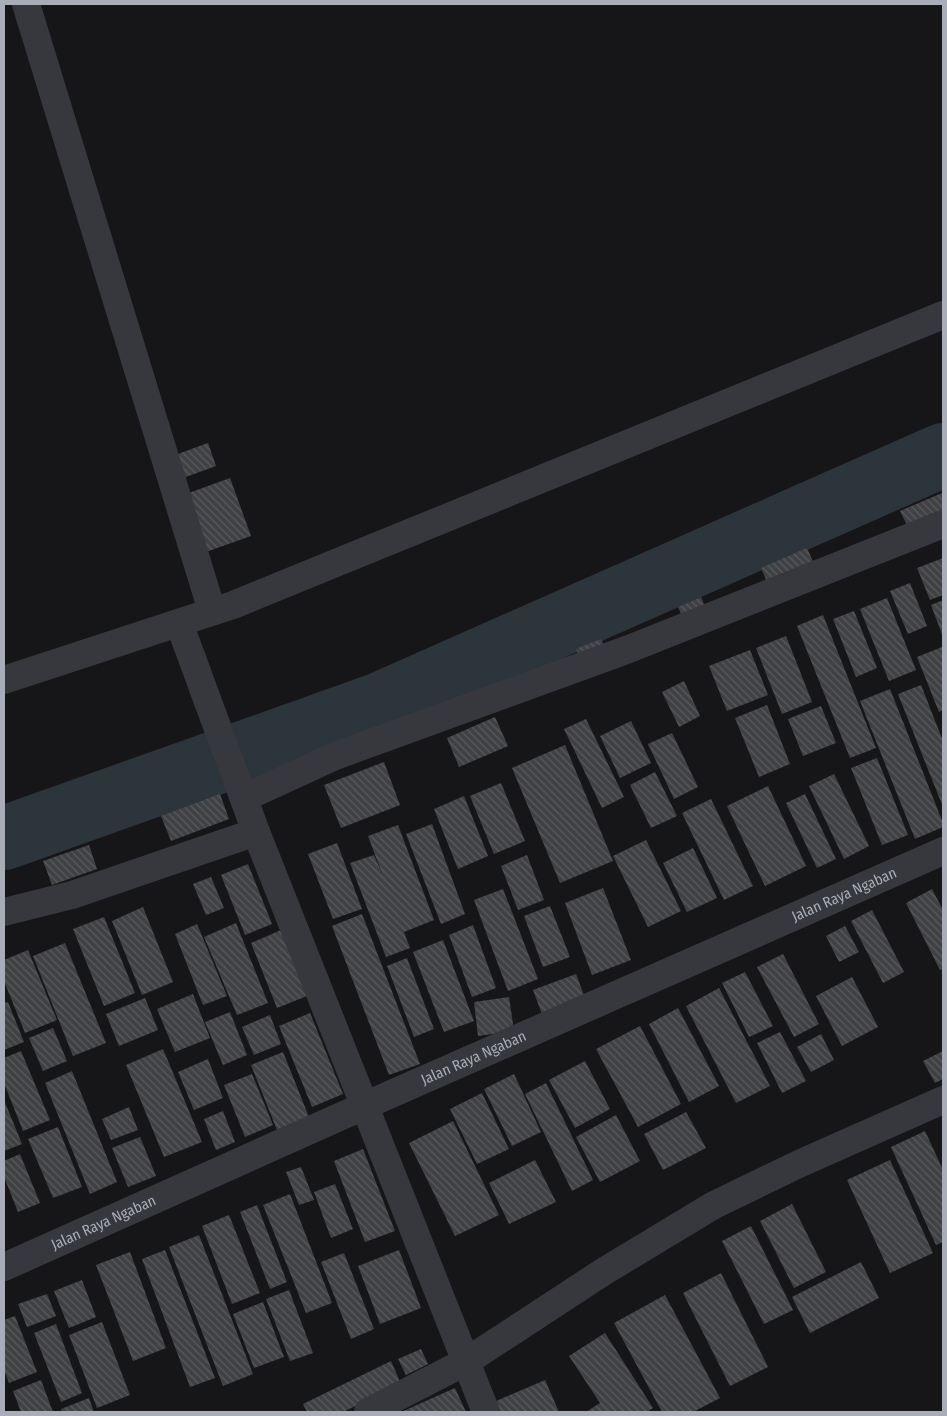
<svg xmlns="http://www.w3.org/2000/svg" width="947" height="1416" font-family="'Fira Sans Condensed',sans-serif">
	<defs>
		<pattern id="building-back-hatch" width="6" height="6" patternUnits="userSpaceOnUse" patternTransform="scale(1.25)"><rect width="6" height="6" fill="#404145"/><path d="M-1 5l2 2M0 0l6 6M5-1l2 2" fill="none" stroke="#595a5e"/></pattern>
	</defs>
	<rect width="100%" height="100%" fill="#161618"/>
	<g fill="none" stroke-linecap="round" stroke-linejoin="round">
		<path stroke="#2c353c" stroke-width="64" d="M4 838 378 705 943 455"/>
	</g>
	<g fill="url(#building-back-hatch)">
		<path d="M208 443 216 466 183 478 175 455Z"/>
		<path d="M230 478 251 536 206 552 186 494Z"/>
		<path d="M942 493 943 512 908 527 900 511Z"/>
		<path d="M807 548 815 566 769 586 761 568Z"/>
		<path d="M943 558V595L930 600 917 568Z"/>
		<path d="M910 583 927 626 908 634 890 591Z"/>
		<path d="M701 597 707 611 685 622 678 607Z"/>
		<path d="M887 598 916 670 889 681 860 609Z"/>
		<path d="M943 600V637L931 605Z"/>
		<path d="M854 611 877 668 856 677 833 619Z"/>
		<path d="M823 615 876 748 850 758 797 626Z"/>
		<path d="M786 636 812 702 782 714 756 648Z"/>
		<path d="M601 639 606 650 581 661 576 649Z"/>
		<path d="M942 647 943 710 939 712 917 657Z"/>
		<path d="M750 650 768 695 727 711 709 666Z"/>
		<path d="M684 681 700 716 679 727 662 692Z"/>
		<path d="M921 685 943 741V807L898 694Z"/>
		<path d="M890 689 943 823V827L915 839 860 701Z"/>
		<path d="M767 705 790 764 759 777 735 718Z"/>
		<path d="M821 706 836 743 803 756 788 719Z"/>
		<path d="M495 717 508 746 459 767 447 738Z"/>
		<path d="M586 719 624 797 602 808 564 729Z"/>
		<path d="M631 721 651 763 620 778 600 736Z"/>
		<path d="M672 733 698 787 674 799 648 744Z"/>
		<path d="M565 745 613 861 560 883 512 768Z"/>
		<path d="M877 758 908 835 882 845 851 768Z"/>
		<path d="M384 762 400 805 341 828 324 785Z"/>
		<path d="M655 772 677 816 651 828 630 785Z"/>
		<path d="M834 774 869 846 844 859 809 786Z"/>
		<path d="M501 783 525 841 494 854 470 796Z"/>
		<path d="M768 786 806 866 765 886 727 806Z"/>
		<path d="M220 794 229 819 171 841 161 816Z"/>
		<path d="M805 794 836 859 817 868 786 803Z"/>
		<path d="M464 796 488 856 458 869 434 809Z"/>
		<path d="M711 799 753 886 724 900 682 813Z"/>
		<path d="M432 824 465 914 441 924 406 834Z"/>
		<path d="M398 825 434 920 404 932 410 948 386 957 350 863 374 855 383 876 368 836Z"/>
		<path d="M646 840 681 911 648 927 613 856Z"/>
		<path d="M337 843 362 909 333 919 308 854Z"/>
		<path d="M89 845 97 869 52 885 43 861Z"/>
		<path d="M693 848 717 898 687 912 663 863Z"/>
		<path d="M527 855 544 900 518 910 501 866Z"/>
		<path d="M248 864 272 924 245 935 221 875Z"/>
		<path d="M211 877 224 908 206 915 193 884Z"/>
		<path d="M603 888 631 960 592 975 565 903Z"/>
		<path d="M503 889 538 979 508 991 474 900Z"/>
		<path d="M932 889 943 910V969L940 970 906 903Z"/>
		<path d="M550 906 570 957 543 967 524 916Z"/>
		<path d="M143 907 173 982 142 995 112 921Z"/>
		<path d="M872 910 904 972 883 983 851 921Z"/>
		<path d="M362 914 420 1064 389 1075 332 926Z"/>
		<path d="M104 917 135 993 104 1006 73 929Z"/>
		<path d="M236 923 268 1003 237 1015 204 937Z"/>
		<path d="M197 924 227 996 203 1005 175 934Z"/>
		<path d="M473 925 496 988 472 997 449 935Z"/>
		<path d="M845 926 859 952 839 962 826 936Z"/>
		<path d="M281 930 307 996 277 1008 251 943Z"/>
		<path d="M443 940 474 1021 444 1032 413 952Z"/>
		<path d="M65 943 106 1043 73 1056 33 956Z"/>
		<path d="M28 950 57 1020 25 1033 4 981V960Z"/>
		<path d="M783 954 819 1024 794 1037 757 967Z"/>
		<path d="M407 958 434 1029 414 1037 387 966Z"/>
		<path d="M745 972 773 1026 749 1037 722 983Z"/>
		<path d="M576 974 585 998 542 1014 533 990Z"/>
		<path d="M852 977 878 1027 842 1046 816 996Z"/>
		<path d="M719 988 770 1086 736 1103 686 1006Z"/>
		<path d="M193 994 210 1038 175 1052 157 1009Z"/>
		<path d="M509 997 514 1031 478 1036 474 1002Z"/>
		<path d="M145 998 158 1030 119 1046 106 1014Z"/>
		<path d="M8 1002 24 1042 4 1050V1003Z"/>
		<path d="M678 1008 719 1086 689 1102 649 1024Z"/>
		<path d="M230 1012 247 1055 223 1065 205 1022Z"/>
		<path d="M310 1013 343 1094 312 1107 279 1026Z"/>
		<path d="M270 1015 281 1044 254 1055 242 1027Z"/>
		<path d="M640 1026 681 1104 638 1127 596 1049Z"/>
		<path d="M53 1028 67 1061 43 1071 29 1038Z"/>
		<path d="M780 1032 806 1081 782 1093 757 1043Z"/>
		<path d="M821 1034 834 1060 811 1072 797 1047Z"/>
		<path d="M163 1049 202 1142 164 1157 126 1065Z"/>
		<path d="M21 1051 50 1120 23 1131 4 1083V1058Z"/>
		<path d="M943 1051V1079L935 1083 923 1061Z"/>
		<path d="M283 1052 309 1117 277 1130 251 1065Z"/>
		<path d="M208 1059 223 1098 194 1110 178 1072Z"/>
		<path d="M585 1061 610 1109 575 1128 549 1080Z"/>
		<path d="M72 1071 117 1182 90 1194 45 1083Z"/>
		<path d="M252 1074 273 1125 245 1137 224 1085Z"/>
		<path d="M514 1074 541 1132 512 1146 484 1089Z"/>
		<path d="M546 1083 593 1180 572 1191 525 1094Z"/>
		<path d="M482 1093 509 1149 477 1164 450 1109Z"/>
		<path d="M4 1100 22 1144 4 1151Z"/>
		<path d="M129 1107 138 1130 111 1140 102 1119Z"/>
		<path d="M223 1111 235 1142 216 1150 204 1119Z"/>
		<path d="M686 1112 706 1148 663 1170 644 1134Z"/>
		<path d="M616 1115 640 1161 600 1182 576 1137Z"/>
		<path d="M453 1121 499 1215 455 1236 409 1143Z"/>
		<path d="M58 1127 82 1187 53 1198 28 1139Z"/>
		<path d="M925 1131 943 1170V1242L936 1245 891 1147Z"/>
		<path d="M140 1137 156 1176 128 1187 112 1148Z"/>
		<path d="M363 1149 395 1231 365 1242 334 1161Z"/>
		<path d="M20 1154 40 1203 18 1212 4 1177V1161Z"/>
		<path d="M535 1160 556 1202 509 1224 489 1183Z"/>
		<path d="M890 1160 933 1253 890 1273 847 1180Z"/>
		<path d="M301 1167 314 1200 299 1205 286 1172Z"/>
		<path d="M335 1184 353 1229 331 1238 314 1192Z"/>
		<path d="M290 1194 332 1303 306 1313 263 1205Z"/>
		<path d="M792 1204 826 1272 794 1288 760 1221Z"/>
		<path d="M257 1205 287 1282 270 1289 240 1212Z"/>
		<path d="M229 1215 260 1293 232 1304 202 1226Z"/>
		<path d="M751 1226 793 1310 764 1324 722 1241Z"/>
		<path d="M199 1235 253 1374 223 1386 169 1247Z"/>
		<path d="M165 1250 215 1378 190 1387 142 1259Z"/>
		<path d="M399 1250 421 1308 380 1324 358 1266Z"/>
		<path d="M130 1252 166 1348 133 1361 96 1265Z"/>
		<path d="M344 1253 374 1329 351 1339 321 1262Z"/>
		<path d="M861 1262 879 1298 810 1333 792 1297Z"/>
		<path d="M721 1273 768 1367 730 1386 683 1293Z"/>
		<path d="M82 1280 96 1317 69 1328 54 1291Z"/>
		<path d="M289 1290 313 1353 290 1361 266 1299Z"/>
		<path d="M47 1294 56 1316 27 1327 18 1304Z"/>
		<path d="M665 1295 720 1398 693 1412H662L614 1323Z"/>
		<path d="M263 1302 284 1357 254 1368 233 1314Z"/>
		<path d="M15 1316 37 1372 9 1383 4 1370V1320Z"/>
		<path d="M102 1322 130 1395 97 1408 69 1335Z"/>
		<path d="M56 1324 82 1393 61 1402 34 1333Z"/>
		<path d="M605 1333 653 1408 647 1412H586L600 1403 569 1356Z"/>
		<path d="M421 1349 428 1364 406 1375 398 1359Z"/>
		<path d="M391 1361 401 1384 343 1412H307L303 1404Z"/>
		<path d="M41 1380 53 1412H21L13 1391Z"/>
		<path d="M545 1380 559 1412H498L494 1402Z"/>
		<path d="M455 1388 466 1412H401Z"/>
		<path d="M89 1398 94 1412H62L61 1409Z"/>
	</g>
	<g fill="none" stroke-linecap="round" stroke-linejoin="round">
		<g stroke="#37383d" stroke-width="28">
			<path d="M26 4 212 611"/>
			<path d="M179 623 256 832 486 1412"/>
			<path d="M4 680 233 605 943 315"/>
			<path d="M244 798 335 756 629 649 943 524"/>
			<path d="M4 912 72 895 256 832"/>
			<path id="s1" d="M4 1267 364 1106 943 851"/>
			<path d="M368 1412 467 1361 603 1272 714 1205 801 1163 943 1100"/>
		</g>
	</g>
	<g text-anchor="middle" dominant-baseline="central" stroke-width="5" stroke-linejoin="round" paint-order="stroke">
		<g font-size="15" fill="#a8adb8" stroke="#111113">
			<text stroke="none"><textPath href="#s1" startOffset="919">Jalan Raya Ngaban</textPath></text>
			<text stroke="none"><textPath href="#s1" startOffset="514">Jalan Raya Ngaban</textPath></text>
			<text stroke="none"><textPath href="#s1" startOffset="109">Jalan Raya Ngaban</textPath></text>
		</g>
	</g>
	<rect width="947" height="1416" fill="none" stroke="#a8adb8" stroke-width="10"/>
</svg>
